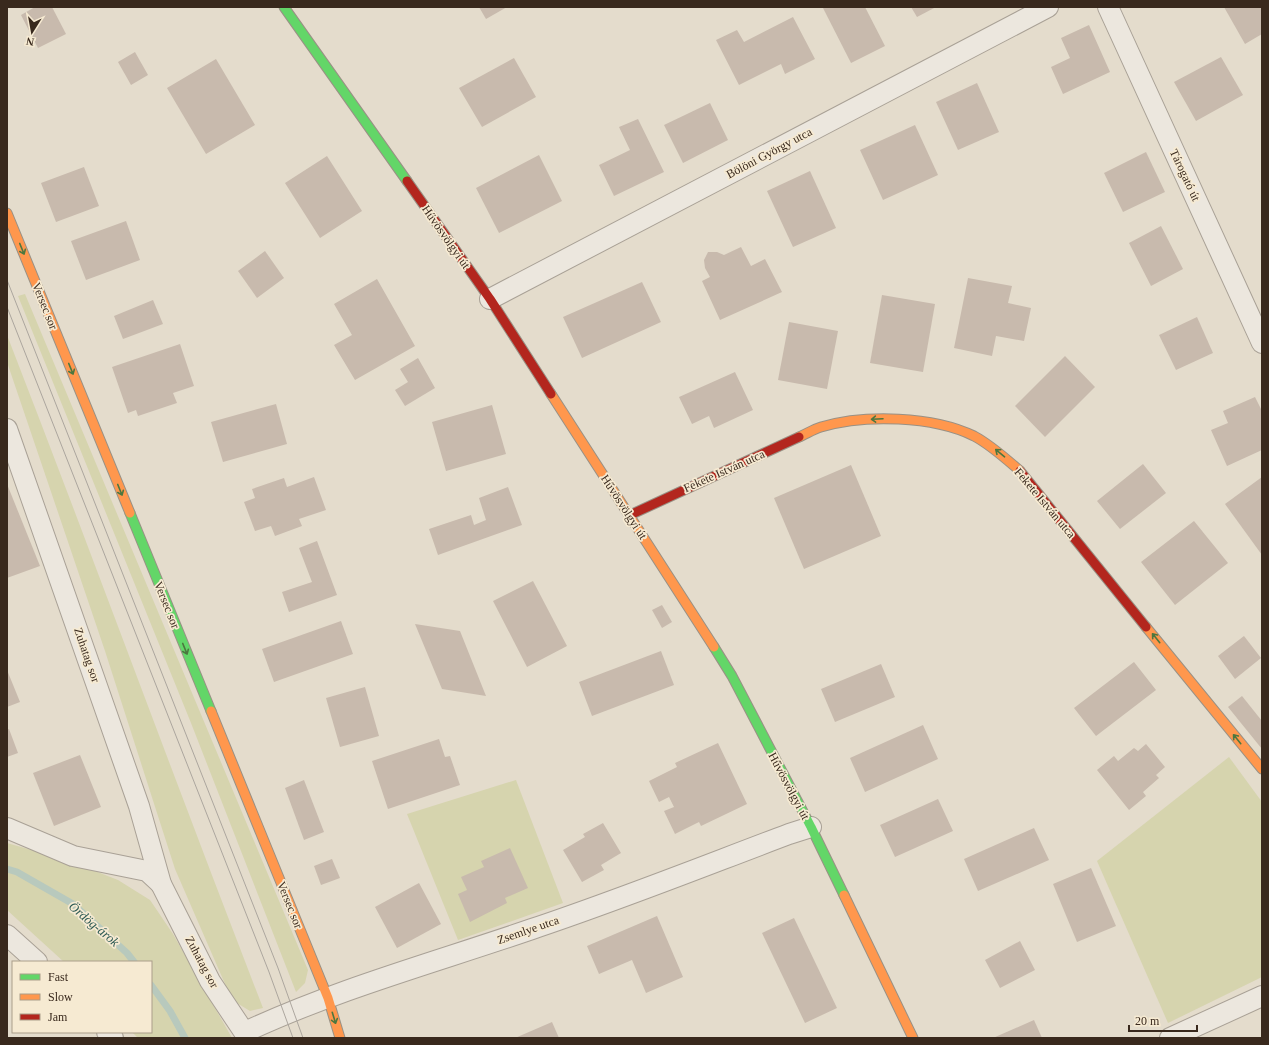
<svg xmlns="http://www.w3.org/2000/svg" width="1269" height="1045" font-family="'Times New Roman',serif">
	<rect width="100%" height="100%" fill="#e4dccc"/>
	<g fill="#d6d4ae">
		<path d="M25 294 308 970 305 983 296 992 191 723 18 296Z"/>
		<path d="M7 335C94 559 176 784 263 1008L250 1011 232 1000 175 869 105 651 7 362Z"/>
		<path d="M1229 757 1262 802V977L1168 1023 1097 861Z"/>
		<path d="M516 780 563 903 458 940 407 814Z"/>
		<path d="M7 843 67 860 118 880 150 900 173 934 232 1038H138L132 1032H151V962H64L7 910Z"/>
	</g>
	<g fill="none" stroke-linecap="round" stroke-linejoin="round">
		<g stroke="#b8c9bd" stroke-width="7">
			<path d="M7 869 17 872 73 904 127 953 134 962"/>
			<path d="M151 985 170 1011 185 1038"/>
		</g>
	</g>
	<g fill="#c8baad">
		<path d="M35 7H52L66 34 38 48 21 15Z"/>
		<path d="M479 7H507L486 19Z"/>
		<path d="M865 7 885 46 851 63 823 8Z"/>
		<path d="M911 7H936L917 17Z"/>
		<path d="M1224 7H1262V34L1245 44Z"/>
		<path d="M793 17 815 59 785 74 781 64 739 85 716 40 737 30 744 42Z"/>
		<path d="M1089 25 1110 72 1063 94 1051 67 1070 58 1061 38Z"/>
		<path d="M135 52 148 75 131 85 118 62Z"/>
		<path d="M1221 57 1243 95 1196 121 1174 82Z"/>
		<path d="M514 58 536 97 482 127 459 88Z"/>
		<path d="M216 59 255 125 206 154 167 88Z"/>
		<path d="M977 83 999 132 958 150 936 102Z"/>
		<path d="M710 103 728 140 683 163 664 125Z"/>
		<path d="M638 119 664 172 614 196 599 165 630 150 619 127Z"/>
		<path d="M915 125 938 175 883 200 860 150Z"/>
		<path d="M1146 152 1165 192 1123 212 1104 173Z"/>
		<path d="M539 155 562 201 499 233 476 188Z"/>
		<path d="M327 156 362 211 320 238 285 183Z"/>
		<path d="M84 167 99 206 56 222 41 183Z"/>
		<path d="M810 171 836 228 793 247 767 191Z"/>
		<path d="M126 221 140 260 86 280 71 241Z"/>
		<path d="M1161 226 1183 269 1151 286 1129 243Z"/>
		<path d="M741 247 751 266 765 259 782 292 720 320 702 281 710 277 705 268 704 260 708 252H717L724 255Z"/>
		<path d="M265 251 284 278 257 298 238 271Z"/>
		<path d="M968 278 1012 286 1008 303 1031 308 1024 341 996 336 992 356 954 348Z"/>
		<path d="M377 279 415 346 355 380 334 345 352 335 334 304Z"/>
		<path d="M642 282 661 322 582 358 563 317Z"/>
		<path d="M882 295 935 304 923 372 870 363Z"/>
		<path d="M153 300 163 324 123 339 114 316Z"/>
		<path d="M1197 317 1213 353 1176 370 1159 335Z"/>
		<path d="M789 322 838 331 827 389 778 380Z"/>
		<path d="M180 344 194 386 173 393 177 403 138 416 136 410 128 413 112 367Z"/>
		<path d="M1065 356 1095 387 1045 437 1015 406Z"/>
		<path d="M418 358 435 388 405 406 395 390 408 382 400 369Z"/>
		<path d="M735 372 753 410 714 428 709 416 692 424 679 397Z"/>
		<path d="M1255 397 1261 409 1262 408V450L1227 466 1211 430 1228 423 1223 411Z"/>
		<path d="M276 404 287 444 223 462 211 422Z"/>
		<path d="M492 405 506 454 446 471 432 422Z"/>
		<path d="M1143 464 1166 493 1120 529 1097 501Z"/>
		<path d="M851 465 881 536 804 569 774 498Z"/>
		<path d="M314 477 326 510 299 519 302 526 275 536 271 526 255 531 244 502 255 498 252 489 284 478 287 487Z"/>
		<path d="M1262 477V555L1225 504Z"/>
		<path d="M7 484 40 566 7 578Z"/>
		<path d="M508 487 522 525 438 555 429 529 471 515 474 525 486 520 479 498Z"/>
		<path d="M1194 521 1228 563 1175 605 1141 562Z"/>
		<path d="M317 541 337 595 289 612 282 592 312 582 299 548Z"/>
		<path d="M533 581 567 646 527 667 493 601Z"/>
		<path d="M662 605 672 622 662 628 652 610Z"/>
		<path d="M341 621 353 654 274 682 262 649Z"/>
		<path d="M415 624 460 631 486 696 442 689Z"/>
		<path d="M1244 636 1261 658 1235 679 1218 656Z"/>
		<path d="M661 651 674 685 592 716 579 682Z"/>
		<path d="M1134 662 1156 690 1096 736 1074 708Z"/>
		<path d="M881 664 895 697 835 722 821 689Z"/>
		<path d="M7 670 20 702 7 707Z"/>
		<path d="M365 687 379 736 340 747 326 698Z"/>
		<path d="M1242 696 1262 721V749L1228 707Z"/>
		<path d="M923 725 938 759 865 792 850 758Z"/>
		<path d="M9 729 18 753 7 757V730Z"/>
		<path d="M439 739 445 757 450 756 460 785 388 809 372 761Z"/>
		<path d="M718 743 747 804 701 826 699 822 675 834 664 811 674 807 669 797 659 802 649 781 677 767 675 763Z"/>
		<path d="M1146 744 1165 767 1156 775 1159 778 1143 792 1146 796 1129 810 1097 770 1114 756 1118 761 1134 748 1138 751Z"/>
		<path d="M80 755 101 807 54 826 33 773Z"/>
		<path d="M304 780 324 832 304 840 285 788Z"/>
		<path d="M938 799 953 831 895 857 880 825Z"/>
		<path d="M603 823 621 853 601 865 604 870 582 882 563 850 585 837 583 834Z"/>
		<path d="M1034 828 1049 860 978 891 964 859Z"/>
		<path d="M510 848 528 888 505 898 507 903 470 922 458 894 467 890 461 877 484 867 481 861Z"/>
		<path d="M332 859 340 878 321 885 314 866Z"/>
		<path d="M1091 868 1116 926 1077 942 1053 884Z"/>
		<path d="M419 883 441 924 397 948 375 907Z"/>
		<path d="M657 916 683 977 646 993 632 960 599 974 587 946Z"/>
		<path d="M794 918 837 1008 805 1023 762 933Z"/>
		<path d="M1020 941 1035 970 1000 988 985 960Z"/>
		<path d="M1034 1020 1042 1038H993Z"/>
		<path d="M552 1022 559 1038H515Z"/>
	</g>
	<g fill="none" stroke-linecap="round" stroke-linejoin="round">
		<g stroke="#a9a196" stroke-width="22">
			<g id="street">
				<path d="M1108 7 1262 343"/>
				<path d="M490 299 1048 7"/>
				<path d="M7 429 139 806 161 884 210 981 248 1038"/>
				<path d="M7 828 73 856 147 871 161 884"/>
				<path d="M7 935 37 962"/>
				<path d="M107 1032 113 1038"/>
				<path d="M245 1032C337 989 436 962 532 929 619 900 704 866 789 834L811 827"/>
				<path d="M1170 1038 1262 996"/>
			</g>
		</g>
		<g stroke="#999185" stroke-width="11">
			<g id="fast">
				<path d="M284 7 407 181"/>
				<path d="M130 513 211 711"/>
				<path d="M714 647 732 676 811 827 844 895"/>
			</g>
		</g>
		<g stroke="#999185" stroke-width="11">
			<g id="slow">
				<path d="M7 213 130 513"/>
				<path d="M551 394 714 647"/>
				<path d="M799 437C806 434 814 429 821 427 865 414 933 416 974 436 991 445 1005 458 1020 471"/>
				<path d="M1146 627 1262 769"/>
				<path d="M211 711 328 998 340 1038"/>
				<path d="M844 895 913 1038"/>
			</g>
		</g>
		<g stroke="#999185" stroke-width="11">
			<g id="jam">
				<path d="M407 181 490 299 551 394"/>
				<path d="M1020 471 1146 627"/>
				<path d="M630 515 799 437"/>
			</g>
		</g>
		<use href="#street" stroke="#ece7de" stroke-width="20"/>
		<use href="#fast" stroke="#63d668" stroke-width="9"/>
		<use href="#slow" stroke="#ff974d" stroke-width="9"/>
		<use href="#jam" stroke="#b3261e" stroke-width="9"/>
		<g stroke="#aca69e" stroke-width="1">
			<path d="M7 280 278 968 303 1038"/>
			<path d="M7 307 269 972 293 1038"/>
		</g>
	</g>
	<defs><path id="oneway-shaft" d="M-6 0H5M1.5-3L5.5 0L1.5 3" fill="none" stroke-width="1.6" stroke-linecap="round" stroke-linejoin="round"/></defs>
	<g stroke="#4c773f">
		<use href="#oneway-shaft" transform="translate(22 249) rotate(68)"/>
		<use href="#oneway-shaft" transform="translate(71 369) rotate(68)"/>
		<use href="#oneway-shaft" transform="translate(877 419) rotate(177)"/>
		<use href="#oneway-shaft" transform="translate(1000 453) rotate(-140)"/>
		<use href="#oneway-shaft" transform="translate(120 490) rotate(68)"/>
		<use href="#oneway-shaft" transform="translate(1156 638) rotate(-129)"/>
		<use href="#oneway-shaft" transform="translate(185 649) rotate(68)"/>
		<use href="#oneway-shaft" transform="translate(1237 739) rotate(-129)"/>
		<use href="#oneway-shaft" transform="translate(334 1018) rotate(73)"/>
	</g>
	<g text-anchor="middle" dominant-baseline="central" stroke-width="3.5" stroke-linejoin="round" paint-order="stroke">
		<g font-size="12" fill="#39291d" stroke="#f6ead2">
			<text transform="translate(769 153) rotate(-28)">Bölöni György utca</text>
			<text transform="translate(1185 175) rotate(65)">Tárogató út</text>
			<text transform="translate(446 237) rotate(55)">Hűvösvölgyi út</text>
			<text transform="translate(45 306) rotate(68)">Versec sor</text>
			<text transform="translate(724 471) rotate(-24)">Fekete István utca</text>
			<text transform="translate(1045 503) rotate(50)">Fekete István utca</text>
			<text transform="translate(624 507) rotate(57)">Hűvösvölgyi út</text>
			<text transform="translate(167 605) rotate(68)">Versec sor</text>
			<text transform="translate(87 655) rotate(71)">Zuhatag sor</text>
			<text transform="translate(789 786) rotate(62)">Hűvösvölgyi út</text>
			<text transform="translate(290 905) rotate(68)">Versec sor</text>
			<text transform="translate(528 930) rotate(-19)">Zsemlye utca</text>
			<text transform="translate(202 962) rotate(62)">Zuhatag sor</text>
		</g>
		<g font-size="13" font-style="italic" fill="#2c5953" stroke="#f6ead2">
			<text transform="translate(94 924) rotate(40)">Ördög-árok</text>
		</g>
	</g>
	<rect width="1269" height="1045" fill="none" stroke="#39291d" stroke-width="16"/>
	<rect x="12" y="961" width="140" height="72" fill="#f6ead2" stroke="#aa9d8a"/>
	<rect x="20" y="974" width="20" height="6" fill="#63d668" stroke="#aa9d8a"/>
	<text x="48" y="981" font-size="12" fill="#39291d">Fast</text>
	<rect x="20" y="994" width="20" height="6" fill="#ff974d" stroke="#aa9d8a"/>
	<text x="48" y="1001" font-size="12" fill="#39291d">Slow</text>
	<rect x="20" y="1014" width="20" height="6" fill="#b3261e" stroke="#aa9d8a"/>
	<text x="48" y="1021" font-size="12" fill="#39291d">Jam</text>
	<g transform="translate(32 32) rotate(191)" stroke="#f6ead2" stroke-width="3" paint-order="stroke">
	<path d="M0-3L7 15L0 10L-7 15Z" fill="#39291d"/>
	<text y="-6" font-size="11" font-weight="bold" text-anchor="middle" fill="#39291d">N</text>
	</g>
	<path d="M1129 1025v6h68v-6" fill="none" stroke="#39291d" stroke-width="2"/>
	<text x="1135" y="1025" font-size="12" fill="#39291d" stroke="#f6ead2" stroke-width="3" paint-order="stroke">20 m</text>
</svg>
